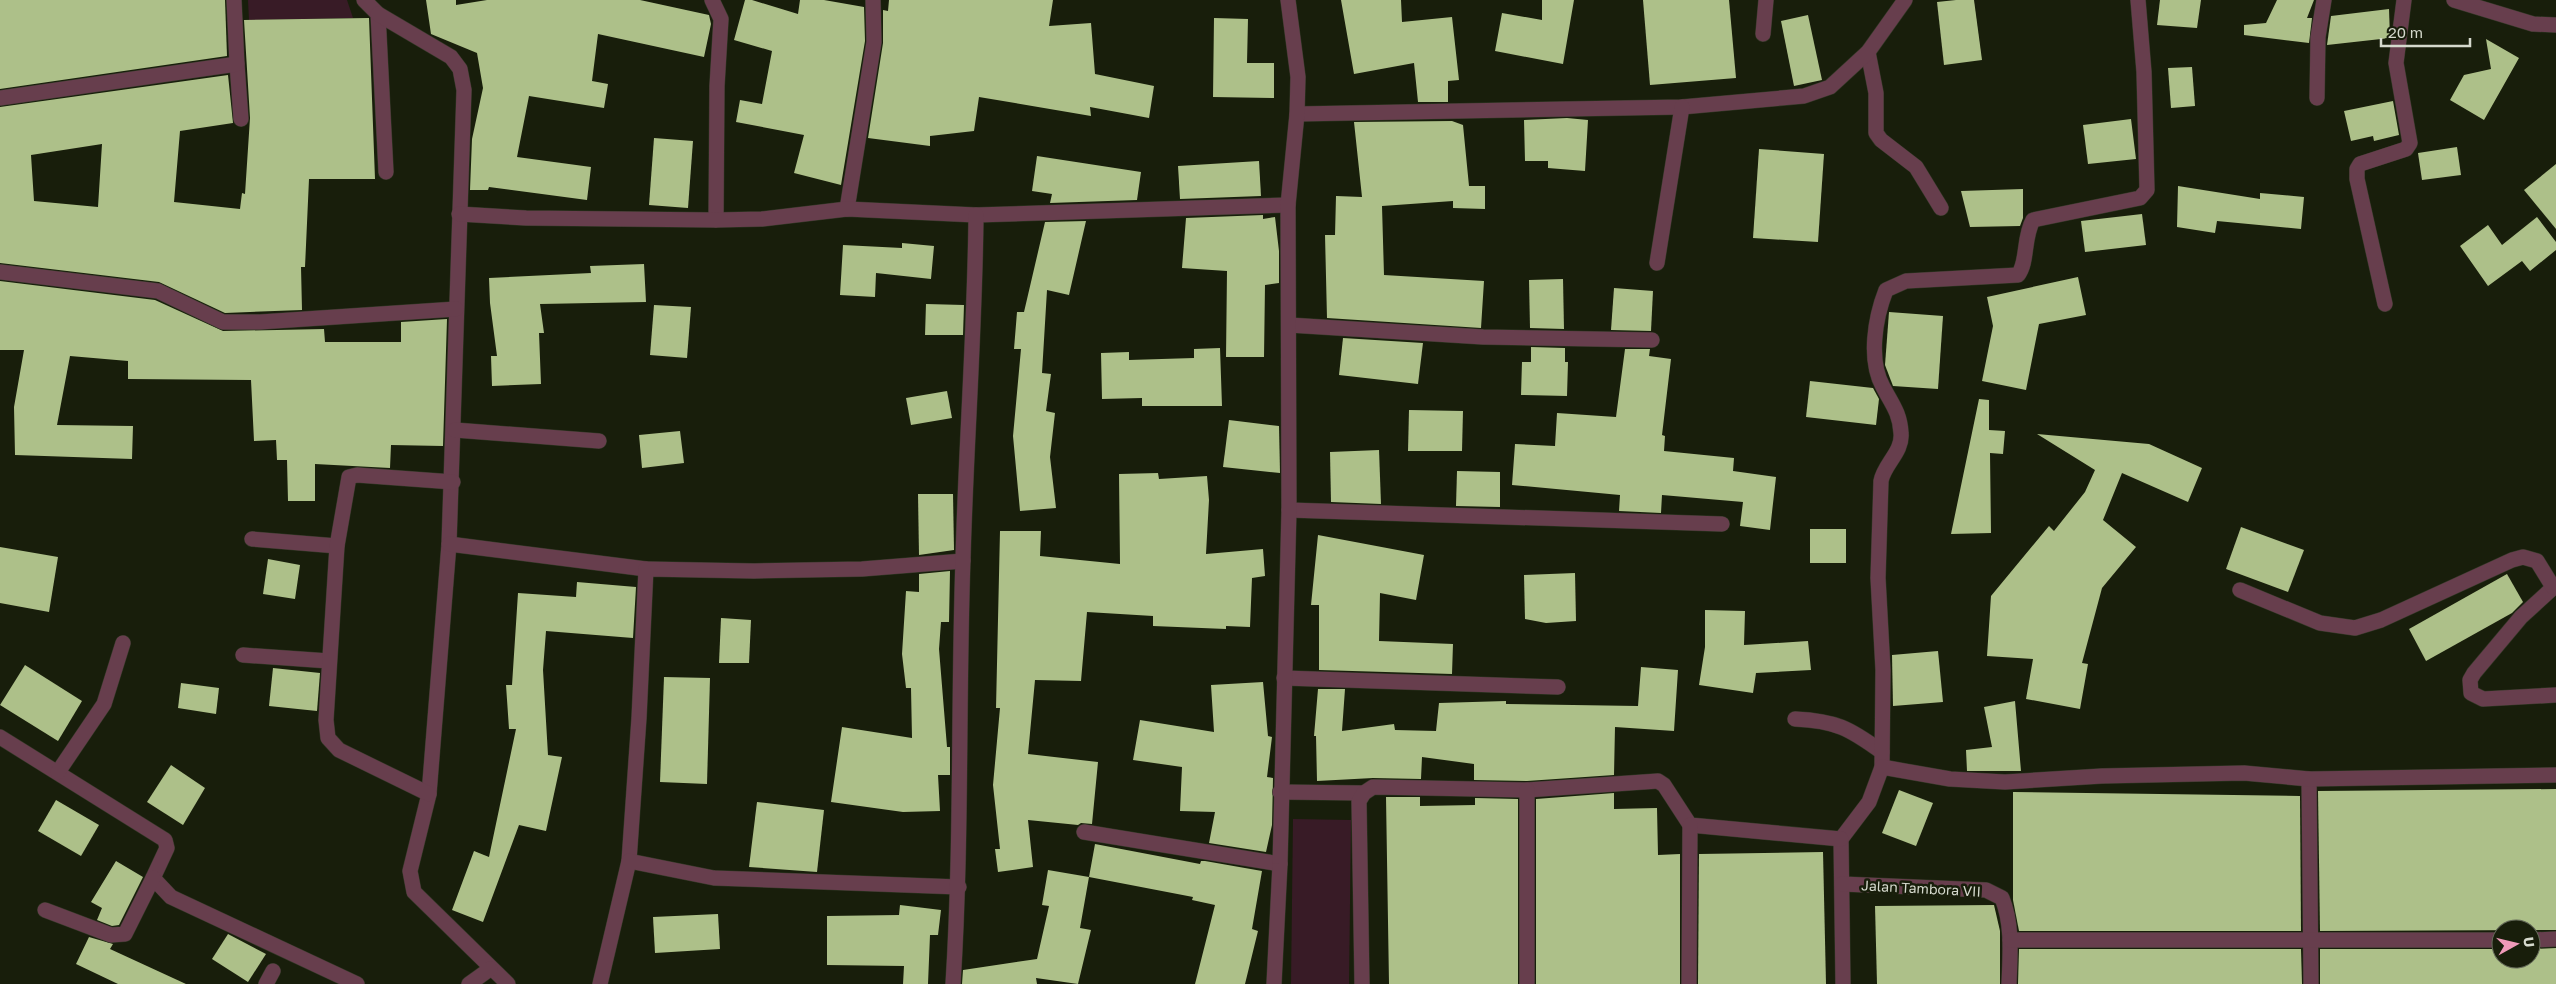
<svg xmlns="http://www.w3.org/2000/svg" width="2556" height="984" font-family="'Golos Text',sans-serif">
	<rect width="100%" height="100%" fill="#181e0b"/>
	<g fill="#381b26">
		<path d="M248 0H347L353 18 249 20Z"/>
		<path d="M1293 819 1351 820 1349 984H1291Z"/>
	</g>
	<g fill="#adc089" fill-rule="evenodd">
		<path d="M0 0H225L227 56 0 89Z"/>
		<path d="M426 0H456V5L487 0H640L709 15 711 24 704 57 598 34 592 81 608 84 604 108 529 96 517 157 591 167 587 200 489 187 488 190H470L472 139 483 88 477 53 431 34Z"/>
		<path d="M745 0H752L798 14 800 0H824L864 7 865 41 841 185 794 173 804 135 736 122 740 100 762 104 772 51 734 40Z"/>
		<path d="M889 0H1053L1049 26 1091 23 1095 74 1154 86 1149 118 1090 107 1091 116 979 97 974 131 930 136V146L868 138 883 43V10L888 11Z"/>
		<path d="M1341 0H1401L1402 22 1452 17 1459 80 1448 81V102H1418L1414 63 1354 74Z"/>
		<path d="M1542 0H1574L1563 64 1495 51 1502 13 1542 20Z"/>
		<path d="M1643 0H1729L1736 78 1650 85Z"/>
		<path d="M1956 0H1974L1982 60 1944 65 1937 2Z"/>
		<path d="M2160 0H2201L2197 28 2157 25Z"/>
		<path d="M2277 0H2314L2307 18H2312L2309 43 2244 35V25L2266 23Z"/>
		<path d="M2389 9 2390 38 2327 45 2331 16Z"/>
		<path d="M1808 15 1822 80 1794 86 1781 21Z"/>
		<path d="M369 18 375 179H309L305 267H301L302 310 225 313 159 282 0 263V107L228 75 233 123 180 131 174 202 240 209 242 193 245 194 250 118 244 20ZM102 144 98 207 34 201 31 155Z"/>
		<path d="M1214 18 1248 19 1247 63H1274V98L1213 97Z"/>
		<path d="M2486 39 2519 58 2484 120 2450 100 2464 75 2491 69Z"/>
		<path d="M2192 67 2195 106 2171 108 2168 68Z"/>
		<path d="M2393 101 2399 135 2374 141 2373 136 2351 141 2344 111Z"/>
		<path d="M1567 118 1588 120 1585 171 1548 168V161H1525L1524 120Z"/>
		<path d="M2131 119 2136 159 2088 164 2083 125Z"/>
		<path d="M1452 121 1463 125 1469 186H1485V209L1453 208V201L1382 206 1384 275 1484 281 1481 328 1327 318 1325 235H1335L1336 196 1362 197 1354 122Z"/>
		<path d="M654 138 693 141 688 208 649 205Z"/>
		<path d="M2457 147 2461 175 2422 180 2418 153Z"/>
		<path d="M1759 149 1824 154 1818 242 1753 238Z"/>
		<path d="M1037 156 1141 172 1137 200 1050 203 1052 194 1032 191Z"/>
		<path d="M1259 161 1261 196 1180 199 1178 166Z"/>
		<path d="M2556 164V229L2524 190Z"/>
		<path d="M2178 186 2260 199V193L2304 197 2301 229 2217 221 2215 233 2177 227Z"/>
		<path d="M2023 189V218L2020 226 1970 227 1961 191Z"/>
		<path d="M2142 214 2146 245 2085 252 2081 221Z"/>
		<path d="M1263 215V219L1275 217 1279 251V283L1265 285 1264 357H1226L1227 271 1182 268 1186 218Z"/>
		<path d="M2537 217 2556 242V250L2530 271 2522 261 2488 286 2460 246 2488 225 2502 245Z"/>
		<path d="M1086 221 1069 295 1047 290 1042 373 1051 374 1046 411 1055 413 1050 457 1056 508 1020 511 1013 436 1021 349H1014L1017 312H1024L1045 222Z"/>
		<path d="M902 243 934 246 931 279 876 273 875 297 840 295 843 245 902 248Z"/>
		<path d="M644 264 646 302 540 304 544 333H539L541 384 492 386 491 356H497L490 303 489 278 591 273 590 266Z"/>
		<path d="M2078 277 2086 315 2039 324 2026 390 1982 381 1993 326 1987 297Z"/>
		<path d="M1563 279 1564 329 1530 328 1529 280Z"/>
		<path d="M0 281 155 300 223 331 324 329 325 342H401V322L447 319 443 446 391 445 390 468 315 464V501H288L287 460H277L276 440 254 441 251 380 128 379V361L70 356 57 425 133 426 132 459 15 455 14 407 24 350H0Z"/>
		<path d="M1614 288 1653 291 1651 331 1611 330Z"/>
		<path d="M926 304 964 305 963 335H925Z"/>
		<path d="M654 305 691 307 687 358 650 355Z"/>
		<path d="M1889 312 1943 316 1938 389 1893 386 1885 365Z"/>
		<path d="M1343 338 1423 343 1418 384 1339 375Z"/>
		<path d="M1531 347 1565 348V362H1568L1567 396 1521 395 1522 362H1531Z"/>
		<path d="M1220 348 1222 406H1142V398L1102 399 1101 353 1129 352V360L1194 358V349Z"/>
		<path d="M1625 349H1650L1649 356 1671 359 1662 435 1665 436 1664 451 1734 458 1733 471 1776 477 1770 530 1740 526 1743 502 1662 495 1661 513 1619 511 1620 495 1512 485 1515 444 1555 446 1557 413 1616 417Z"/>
		<path d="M1810 381 1873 388 1879 399 1876 425 1806 417Z"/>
		<path d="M947 391 952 418 911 425 906 398Z"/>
		<path d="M1979 399 1989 400V430L2005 431 2003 454 1990 453 1991 533 1951 534Z"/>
		<path d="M1409 410 1463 411 1462 451H1408Z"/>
		<path d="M1229 420 1279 426 1280 473 1223 467Z"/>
		<path d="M680 431 684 463 642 468 639 435Z"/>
		<path d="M2037 434 2149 444 2202 468 2188 502 2122 473 2103 520 2136 547 2102 588 2082 663 2088 664 2080 709 2026 699 2033 659 1987 656 1991 596 2049 526 2054 531 2085 492 2095 470Z"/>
		<path d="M1379 450 1381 504 1331 502 1330 452Z"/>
		<path d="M1457 471 1500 472V507L1456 506Z"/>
		<path d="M1158 473 1159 479 1207 476 1209 500 1206 554 1263 549 1265 576 1252 578 1250 627 1226 626V629L1153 626V616L1087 612 1081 681 1035 680 1028 754 1098 762 1092 824 1081 823 1078 825 1028 820 1033 867 998 872 995 849H1000L993 785 1000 708H996L1000 531H1041L1040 556 1120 564 1119 474Z"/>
		<path d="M918 494H953L954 550 919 555Z"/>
		<path d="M2241 527 2304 550 2288 592 2226 569Z"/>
		<rect x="1810" y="529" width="36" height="34"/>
		<path d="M1318 535 1424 555 1416 600 1380 593 1379 641 1453 644 1452 674 1319 670V605H1311Z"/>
		<path d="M0 547 58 557 49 612 0 603Z"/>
		<path d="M268 559 300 565 295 599 263 594Z"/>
		<path d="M950 571 949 622H941L939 649 947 747H950V775H938L940 811 903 812 831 802 842 727 912 738 911 688H906L902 654 906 591 919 592V574Z"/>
		<path d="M1575 573 1576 621 1546 623 1525 619 1524 575Z"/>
		<path d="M2507 574 2523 602 2512 613 2426 661 2409 629Z"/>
		<path d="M577 582 636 587 633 638 546 631 543 670 548 755 562 757 546 831 519 825 483 922 452 910 474 851 489 857 516 729H509L506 685H512L518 593 576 597Z"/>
		<path d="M1705 610 1745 611 1744 645 1808 641 1811 670 1756 673 1753 693 1699 685 1705 647Z"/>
		<path d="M721 618 751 620 749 663H719Z"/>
		<path d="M1938 651 1943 702 1893 706 1892 655Z"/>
		<path d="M25 665 82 701 58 741 0 705Z"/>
		<path d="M1641 667 1678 670 1674 731 1615 727 1614 775 1527 781 1474 780V764L1422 757 1421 779 1373 778 1317 781 1316 736H1314L1318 689H1345L1342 731 1394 724 1395 730 1436 731 1439 703 1506 701V704L1638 706Z"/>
		<path d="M273 668 320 673 317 711 269 706Z"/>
		<path d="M664 677 710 678 707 784 660 782Z"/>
		<path d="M1263 682 1268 736 1272 737 1267 777 1273 778 1272 825 1266 852 1209 843 1215 812 1180 811 1182 767 1133 760 1140 720 1214 732 1211 685Z"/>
		<path d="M181 683 219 688 216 714 178 708Z"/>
		<path d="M2015 701 2021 771H1967L1966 750 1992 747 1984 707Z"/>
		<path d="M171 765 205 788 183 825 147 802Z"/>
		<path d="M2556 789V930L2320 931 2318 791Z"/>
		<path d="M1899 790 1933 803 1916 846 1882 833Z"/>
		<path d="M2013 792 2300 796 2301 931H2019L2013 900Z"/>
		<path d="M1614 793V809L1657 808 1658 855 1680 854V984H1536V799Z"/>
		<path d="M1386 797H1420V806L1475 805V798L1518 799V984H1389Z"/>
		<path d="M56 800 99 825 81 856 38 831Z"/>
		<path d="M757 802 824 810 817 872 749 867Z"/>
		<path d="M1095 844 1200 864 1201 861H1205L1262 871 1252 929 1258 931 1245 984H1195L1215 905 1192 900 1193 897 1089 877Z"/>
		<path d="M1823 852 1826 984H1698L1699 854Z"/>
		<path d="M116 861 143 877 119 925 112 926 97 920 102 908 91 902Z"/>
		<path d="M1048 870 1089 877 1080 928 1091 930 1078 984 1036 978 1037 984H962L963 970 1037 959 1049 906 1042 905Z"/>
		<path d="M900 905 941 910 938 935H930L928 984H903L904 966 827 965V916L899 915Z"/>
		<path d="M1994 905 2000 931V984H1877L1875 906Z"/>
		<path d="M718 914 720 949 655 953 653 917Z"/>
		<path d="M228 934 266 954 248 982 212 959Z"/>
		<path d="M89 937 113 944 110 949 186 984H118L76 964Z"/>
		<path d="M2556 948V984H2320V949H2501V959H2531V949Z"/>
		<path d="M2019 949H2301L2302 984H2018Z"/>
	</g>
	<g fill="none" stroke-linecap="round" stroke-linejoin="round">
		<g stroke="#323826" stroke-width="16">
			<g id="minor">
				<path d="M364 0 378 14 386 172"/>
				<path d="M712 0 721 19 717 86 716 220"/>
				<path d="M2454 0 2533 24 2556 25"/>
				<path d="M378 14 451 57 460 69 464 90 449 544 429 794 410 871 414 892 508 984"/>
				<path d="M1763 34 1766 0"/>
				<path d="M1868 52 1876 93V133L1881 140 1916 167 1941 208"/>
				<path d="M237 64 241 119"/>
				<path d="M0 98 237 64 234 0"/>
				<path d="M2317 98 2318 37 2324 0"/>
				<path d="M1297 114 1682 107 1804 96 1830 87 1868 52 1905 0"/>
				<path d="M847 209 874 42 873 0"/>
				<path d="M459 214 526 218 716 220 762 219 847 209 976 215 1288 205"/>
				<path d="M1657 263 1682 107"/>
				<path d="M0 272 158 291 223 322H260L456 309"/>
				<path d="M2385 304 2357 179V169L2360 164 2406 149 2410 143 2396 63 2404 0"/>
				<path d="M1289 325 1483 337 1652 340"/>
				<path d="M455 430 599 441"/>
				<path d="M1289 510 1722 524"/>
				<path d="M252 539 337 546"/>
				<path d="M449 544 646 569"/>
				<path d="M2556 585 2521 617 2474 673 2470 680 2471 693 2483 699 2556 695"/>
				<path d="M2240 590 2320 623 2355 628 2381 620 2512 560 2523 557 2537 561 2553 587"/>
				<path d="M243 655 329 661"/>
				<path d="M1284 678 1558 687"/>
				<path d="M1795 719C1836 721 1849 728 1882 752"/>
				<path d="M0 737 165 840 167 848 153 878 171 897 357 984"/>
				<path d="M1882 767 1883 670 1878 578 1881 481C1884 464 1903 452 1901 433 1900 413 1892 404 1883 387 1868 360 1875 318 1886 290L1906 281 2018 275C2028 262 2023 238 2033 220L2140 198 2147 190 2144 72 2138 0"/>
				<path d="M58 772 104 704 123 643"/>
				<path d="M2309 779 2311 984"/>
				<path d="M1280 792 1364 793"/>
				<path d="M429 794 339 750 328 738 326 720 337 546 349 477 357 475 453 482"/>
				<path d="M1084 832 1280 864"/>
				<path d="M1841 839 1869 802 1882 767 1950 779 2005 782 2102 776 2244 773 2309 779 2556 775"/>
				<path d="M1841 839 1843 984"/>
				<path d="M629 861 639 718 646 569 754 571 862 569 963 561"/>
				<path d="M1842 884 1986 890 2002 898C2013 925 2010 956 2009 984"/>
				<path d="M45 910 111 935 125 934 153 878"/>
				<path d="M2010 940H2501"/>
				<path d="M2531 940 2556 939"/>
				<path d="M266 984 273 971"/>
				<path d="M469 984 490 969"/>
				<path d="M600 984 629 861 714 878 959 887"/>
				<path d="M953 984C962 842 958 701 963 559 966 444 975 330 976 215"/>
				<path d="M1274 984 1280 864 1289 510 1288 205 1297 114 1298 77 1288 0"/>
				<path d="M1362 984 1359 801 1364 793 1373 787 1527 790 1658 781 1664 785 1690 825 1841 839"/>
				<path d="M1527 984V790"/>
				<path d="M1689 984 1690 825"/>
			</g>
		</g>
		<use href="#minor" stroke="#673e4d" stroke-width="15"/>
	</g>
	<g text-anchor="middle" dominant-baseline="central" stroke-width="5" stroke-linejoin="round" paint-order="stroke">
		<g font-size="14" fill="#d5d9cd" stroke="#181e0b">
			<text transform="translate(1921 888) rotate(3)">Jalan Tambora VII</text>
		</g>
	</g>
	<g transform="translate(2516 944) rotate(82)"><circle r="24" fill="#181e0b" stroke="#646959"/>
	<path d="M0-4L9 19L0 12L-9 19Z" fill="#ef9ab9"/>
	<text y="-8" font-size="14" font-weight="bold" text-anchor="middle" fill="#d5d9cd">U</text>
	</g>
	<path d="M2381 38v8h89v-8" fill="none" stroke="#d5d9cd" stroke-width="2.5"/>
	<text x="2388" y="38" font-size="15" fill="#d5d9cd" stroke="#181e0b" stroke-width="4" paint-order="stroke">20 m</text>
</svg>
